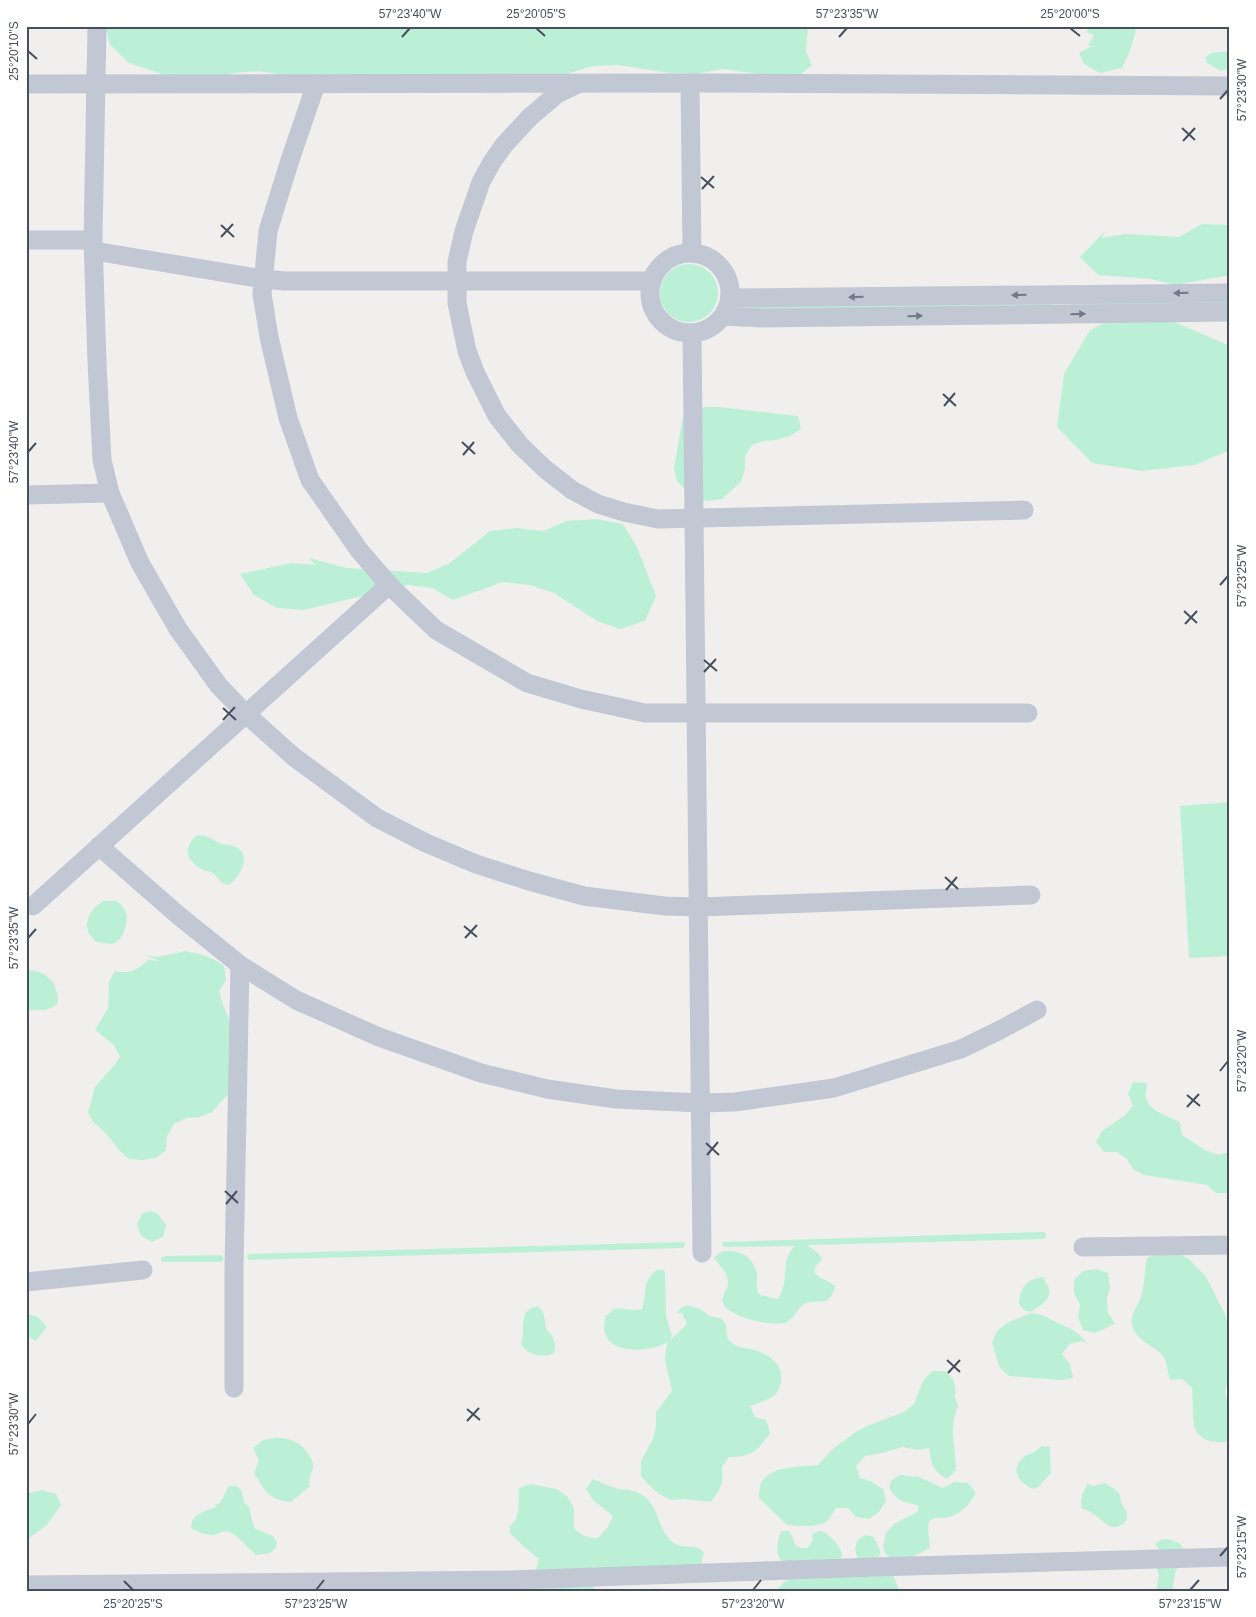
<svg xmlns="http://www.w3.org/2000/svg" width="1256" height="1617" font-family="Arial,sans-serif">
	<rect width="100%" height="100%" fill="#f1efee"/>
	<g fill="#bbf0d7">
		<path d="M105 26H808L806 51 812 65 799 76H773L722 69 697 74 670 73 618 65 593 66 543 81 334 84 259 71 234 73 206 82 180 80 129 63 110 45Z"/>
		<path d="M1091 26H1136C1135 41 1128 55 1122 68L1100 73 1084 64 1079 53 1092 46 1088 45 1094 35 1086 32Z"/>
		<path d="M1230 51V68L1221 71 1207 63 1206 57C1213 50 1221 53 1230 51Z"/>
		<path d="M1202 224 1230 225V275L1176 285 1151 279 1098 275 1080 257 1104 232 1102 238 1126 234 1179 237Z"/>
		<circle cx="689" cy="293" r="29"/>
		<path d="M1230 300V305L1140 307 1230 346V450L1195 465 1142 471 1092 463 1057 427 1064 374 1090 330 1137 307 1070 305V303Z"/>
		<path d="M1052 303V305L750 311 748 309V307Z"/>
		<path d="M705 407H718L798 416 801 429 790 436 777 440 764 441 752 445 745 456V469L741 482 722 499 708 501 695 499 677 481 674 468 683 416V419Z"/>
		<path d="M597 519 623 524 637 547 656 596 645 621 620 629 597 621 554 593 530 585 503 582 453 600 432 588 408 585 304 610 277 608 254 595 240 574 291 563 315 565 309 558 347 568 427 573 450 563 490 531 517 528 543 531 567 521Z"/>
		<path d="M1230 802V956L1189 958 1180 806Z"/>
		<path d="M197 835C209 835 212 840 222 844 226 845 230 845 234 846 253 854 241 876 229 885 218 883 221 880 214 874 211 871 207 872 203 870 186 861 182 848 197 835Z"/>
		<path d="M103 901H116C119 903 123 906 125 910 130 918 124 939 115 943 108 945 101 943 95 941 80 927 88 911 103 901Z"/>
		<path d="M185 951C201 954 212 957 224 966L226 980 219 991C223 1010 232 1024 242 1040L229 1093 212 1112 200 1117 187 1118 174 1124 167 1136 166 1150 156 1158 142 1160 129 1159 120 1151 104 1131 94 1123 88 1112 95 1087 112 1068 120 1057 114 1045 95 1030 108 1008 109 982 115 971C132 974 135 970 149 960L160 961 145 955 158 957Z"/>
		<path d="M26 970C47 970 58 982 58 1003 49 1012 38 1011 26 1009Z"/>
		<path d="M1133 1082 1147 1083C1147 1088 1145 1095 1147 1100 1151 1112 1169 1116 1180 1122L1182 1135 1205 1150 1218 1155 1230 1152V1193H1216L1207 1185 1144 1175 1133 1169 1127 1159 1117 1152H1104L1096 1142 1102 1131 1124 1116 1133 1106 1128 1094Z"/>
		<path d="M150 1211 158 1214 166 1225 163 1237 152 1242 141 1236 137 1224 143 1213Z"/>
		<path d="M1044 1232 1046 1234V1237L1044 1239 807 1245 818 1253 822 1259 816 1266 814 1272C819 1279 828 1280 835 1286 829 1312 817 1295 803 1305 796 1310 794 1318 787 1322 774 1328 728 1317 723 1303 721 1296 727 1291 728 1284 729 1274 719 1265 714 1258 719 1252 723 1251 731 1251 746 1252 755 1261 757 1276 757 1284 755 1288 760 1295L778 1299C790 1281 780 1259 795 1246L725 1247 722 1245 723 1242Z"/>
		<path d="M683 1242 685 1244V1246L683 1248 249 1260 247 1256 249 1254Z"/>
		<path d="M1173 1251 1189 1259 1206 1277 1225 1314 1230 1329V1370L1225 1392 1230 1415V1437L1226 1442C1185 1444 1195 1417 1192 1388L1182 1379 1170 1380C1168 1373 1167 1364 1164 1358 1159 1348 1141 1343 1135 1332 1126 1317 1137 1310 1141 1296 1145 1286 1144 1271 1147 1258L1159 1253Z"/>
		<path d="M221 1255 224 1259 221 1262H164L161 1261V1258L165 1256Z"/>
		<path d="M1096 1269 1108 1273 1110 1287 1107 1299 1108 1313 1115 1324 1095 1333 1083 1330 1078 1317 1080 1305 1074 1293V1280L1083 1271Z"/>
		<path d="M657 1270H663L665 1272 666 1316 672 1335 670 1340 687 1324 682 1313H676L681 1308 687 1305 700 1309 710 1316 722 1319 726 1325 727 1337C729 1340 732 1344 735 1345 739 1348 746 1348 751 1349 767 1353 784 1363 781 1382 779 1399 763 1401 750 1406L755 1417 766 1420 770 1433C758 1451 752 1457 729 1457L722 1467C724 1484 721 1488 711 1502L684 1499 671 1500 659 1494 649 1485 641 1476V1461L653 1439 656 1426V1412L672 1391C669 1370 661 1364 668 1342 645 1355 594 1355 606 1316L616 1308 635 1310 642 1309C647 1295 642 1279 657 1270Z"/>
		<path d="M1042 1277C1057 1295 1047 1302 1030 1312L1024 1310 1019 1305C1019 1289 1026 1279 1042 1277Z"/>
		<path d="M538 1306C546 1313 544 1320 546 1329 554 1337 557 1343 554 1353 543 1359 527 1355 521 1344 527 1329 516 1310 538 1306Z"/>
		<path d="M26 1313 38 1317 47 1327 36 1341 26 1335Z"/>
		<path d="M1031 1313C1047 1315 1045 1317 1058 1323 1072 1329 1078 1332 1088 1344L1082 1341 1070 1344 1062 1354 1070 1364 1073 1378 1061 1380 1009 1376 1000 1368 992 1343 997 1331 1007 1323Z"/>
		<path d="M932 1371H946L954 1381 956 1395 954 1394 958 1406C948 1430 956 1446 956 1470L947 1479C931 1469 932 1466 929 1448L917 1450 903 1447 878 1454 865 1456 856 1466 860 1478 872 1482 883 1489 886 1501 879 1512 869 1519 856 1517 848 1508H836C833 1512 831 1518 827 1521 820 1528 797 1526 787 1525L759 1498C759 1495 759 1489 760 1486 767 1465 800 1467 818 1465L835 1447 856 1432 867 1426 904 1412 914 1404 923 1381Z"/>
		<path d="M275 1438C279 1438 284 1438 287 1439 299 1441 313 1454 313 1467 313 1475 307 1476 310 1486L291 1502C267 1499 266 1492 254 1473L259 1460 253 1448 263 1440Z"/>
		<path d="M1042 1446 1050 1447 1051 1473 1038 1487 1033 1489C1021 1484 1009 1470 1022 1459 1025 1455 1028 1455 1032 1453 1035 1452 1039 1448 1042 1446Z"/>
		<path d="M902 1475 914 1477 917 1476 943 1488 954 1482 968 1483 976 1493C969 1504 962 1514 949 1517 941 1519 936 1516 929 1521L928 1528 930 1548 906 1560 894 1562 885 1553 883 1546 886 1533 894 1524 917 1512 919 1506C913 1503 905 1503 900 1500 886 1491 886 1479 902 1475Z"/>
		<path d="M593 1479C601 1482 610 1487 619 1489 622 1490 627 1489 630 1490 638 1491 648 1498 652 1505 659 1516 660 1530 670 1540 681 1551 693 1542 704 1552L701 1565 591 1579 595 1591H529V1587L538 1564V1558L523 1546 510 1533V1526C521 1518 518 1501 519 1488L531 1484 556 1489 567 1496 574 1508V1528C581 1536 589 1538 598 1538L607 1528 613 1516 593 1500 586 1489Z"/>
		<path d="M1105 1483 1116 1490 1120 1495 1121 1502 1127 1513V1520C1109 1540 1100 1511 1082 1509 1079 1499 1083 1493 1087 1484L1093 1486Z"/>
		<path d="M229 1486H236L241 1490 244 1502 249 1507 254 1528 273 1536 277 1542 275 1549 270 1553 256 1555C248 1548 239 1536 229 1532 225 1530 221 1532 217 1534 207 1537 199 1532 191 1528 192 1511 206 1513 217 1506L214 1505 220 1503Z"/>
		<path d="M42 1490 56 1494 61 1505 47 1525 26 1540V1496L29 1493Z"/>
		<path d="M782 1531H789L792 1536 795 1545 801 1548H807L813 1541 812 1535C815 1533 817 1531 820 1531 827 1531 843 1548 842 1556 841 1558 838 1561 837 1563L782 1561C774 1552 778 1544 780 1533Z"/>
		<path d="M865 1535 874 1537 881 1553 874 1564 860 1562C853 1551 853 1541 865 1535Z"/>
		<path d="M1168 1539 1179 1543 1183 1548 1181 1561 1175 1573 1172 1591H1156L1159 1576 1155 1563 1160 1551 1155 1544 1161 1540Z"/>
		<path d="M815 1571H882L894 1577 899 1590 898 1591H776L783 1583 793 1576 792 1579Z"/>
	</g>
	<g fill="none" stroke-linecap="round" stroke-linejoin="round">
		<g stroke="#c1c8d4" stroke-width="19">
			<path d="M97 26 93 240 97 362 102 460 110 493 140 563 178 629 219 686 246 714 294 757 377 818 426 843 476 864 529 881 584 896 665 906 698 907 1031 895"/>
			<path d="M690 83 692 253"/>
			<path d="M26 84 707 83 1230 86"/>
			<path d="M316 84 290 160 268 231 262 294 269 337 288 418 310 480 359 550 389 585 436 630 527 683 581 699 645 713H1028"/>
			<path d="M576 85 557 94 530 117 504 145 492 162 481 182 464 231 457 262V303L467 351 475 372 497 416 520 445 545 469 572 490 598 504 624 512 658 519 1024 510"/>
			<path d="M26 240H93"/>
			<path d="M94 251 263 279 285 281H652"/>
			<circle cx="690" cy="293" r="40"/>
			<path d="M730 298 1230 293"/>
			<path d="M723 316 761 318 1230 312"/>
			<path d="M692 333 702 1253"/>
			<path d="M26 495 110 493"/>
			<path d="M99 846 178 915 240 965 296 1000 379 1037 481 1073 547 1089 616 1099 700 1103 735 1102 834 1088 961 1049 1000 1030 1037 1010"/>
			<path d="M33 906 389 585"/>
			<path d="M1083 1247 1230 1245"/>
			<path d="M26 1282 143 1270"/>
			<path d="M234 1388V1268L240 965"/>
			<path d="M26 1585 511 1580 874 1567 1230 1557"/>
		</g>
	</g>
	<defs><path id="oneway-solid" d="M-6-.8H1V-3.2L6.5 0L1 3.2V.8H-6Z" transform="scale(1.25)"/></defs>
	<g fill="#717986">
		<use href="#oneway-solid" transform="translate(1181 293) rotate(179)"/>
		<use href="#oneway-solid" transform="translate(1019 295) rotate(179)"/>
		<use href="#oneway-solid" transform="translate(856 297) rotate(179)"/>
		<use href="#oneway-solid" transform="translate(1078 314) rotate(-1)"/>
		<use href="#oneway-solid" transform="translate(915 316) rotate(-1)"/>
	</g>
	<path fill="none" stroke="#464f5c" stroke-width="2" d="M536 28 545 36M1070 28 1080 36M402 37 410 28M839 37 847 28M28 51 37 59M1220 99 1228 90M1182 128 1195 140M1183 141 1195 128M701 177 714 188M702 189 714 176M221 225 234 237M221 237 233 224M943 394 956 406M944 406 955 393M462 442 475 454M28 452 36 443M463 455 474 442M1220 585 1228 576M1184 611 1197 623M1185 624 1197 611M704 660 717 671M704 672 716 659M223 708 236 720M223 720 235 707M945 877 958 889M946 890 957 877M464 926 477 937M28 938 36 929M465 938 477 925M1220 1071 1228 1061M1187 1095 1200 1106M1187 1107 1199 1094M706 1143 719 1155M707 1155 718 1142M225 1191 238 1203M226 1204 237 1191M947 1360 960 1372M948 1373 960 1360M467 1409 480 1420M467 1421 479 1408M28 1424 36 1414M1220 1556 1228 1547M124 1581 133 1590M316 1590 324 1580M753 1590 761 1580M1190 1590 1199 1580"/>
	<rect width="1256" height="1617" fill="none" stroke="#ffffff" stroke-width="55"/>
	<rect x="28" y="28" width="1200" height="1562" fill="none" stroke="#464f5c" stroke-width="2"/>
	<g font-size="12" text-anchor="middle" fill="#464f5c">
		<text x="410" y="18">57°23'40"W</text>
		<text x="536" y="18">25°20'05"S</text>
		<text x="847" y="18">57°23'35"W</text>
		<text x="1070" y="18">25°20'00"S</text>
		<text transform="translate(14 51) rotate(-90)" y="4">25°20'10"S</text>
		<text transform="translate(1242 90) rotate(-90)" y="4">57°23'30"W</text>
		<text transform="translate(14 452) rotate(-90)" y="4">57°23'40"W</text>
		<text transform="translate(1242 576) rotate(-90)" y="4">57°23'25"W</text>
		<text transform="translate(14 938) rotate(-90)" y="4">57°23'35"W</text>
		<text transform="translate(1242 1061) rotate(-90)" y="4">57°23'20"W</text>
		<text transform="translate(14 1424) rotate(-90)" y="4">57°23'30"W</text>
		<text transform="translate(1242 1547) rotate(-90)" y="4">57°23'15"W</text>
		<text x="133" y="1608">25°20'25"S</text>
		<text x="316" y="1608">57°23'25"W</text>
		<text x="753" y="1608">57°23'20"W</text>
		<text x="1190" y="1608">57°23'15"W</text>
	</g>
</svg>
